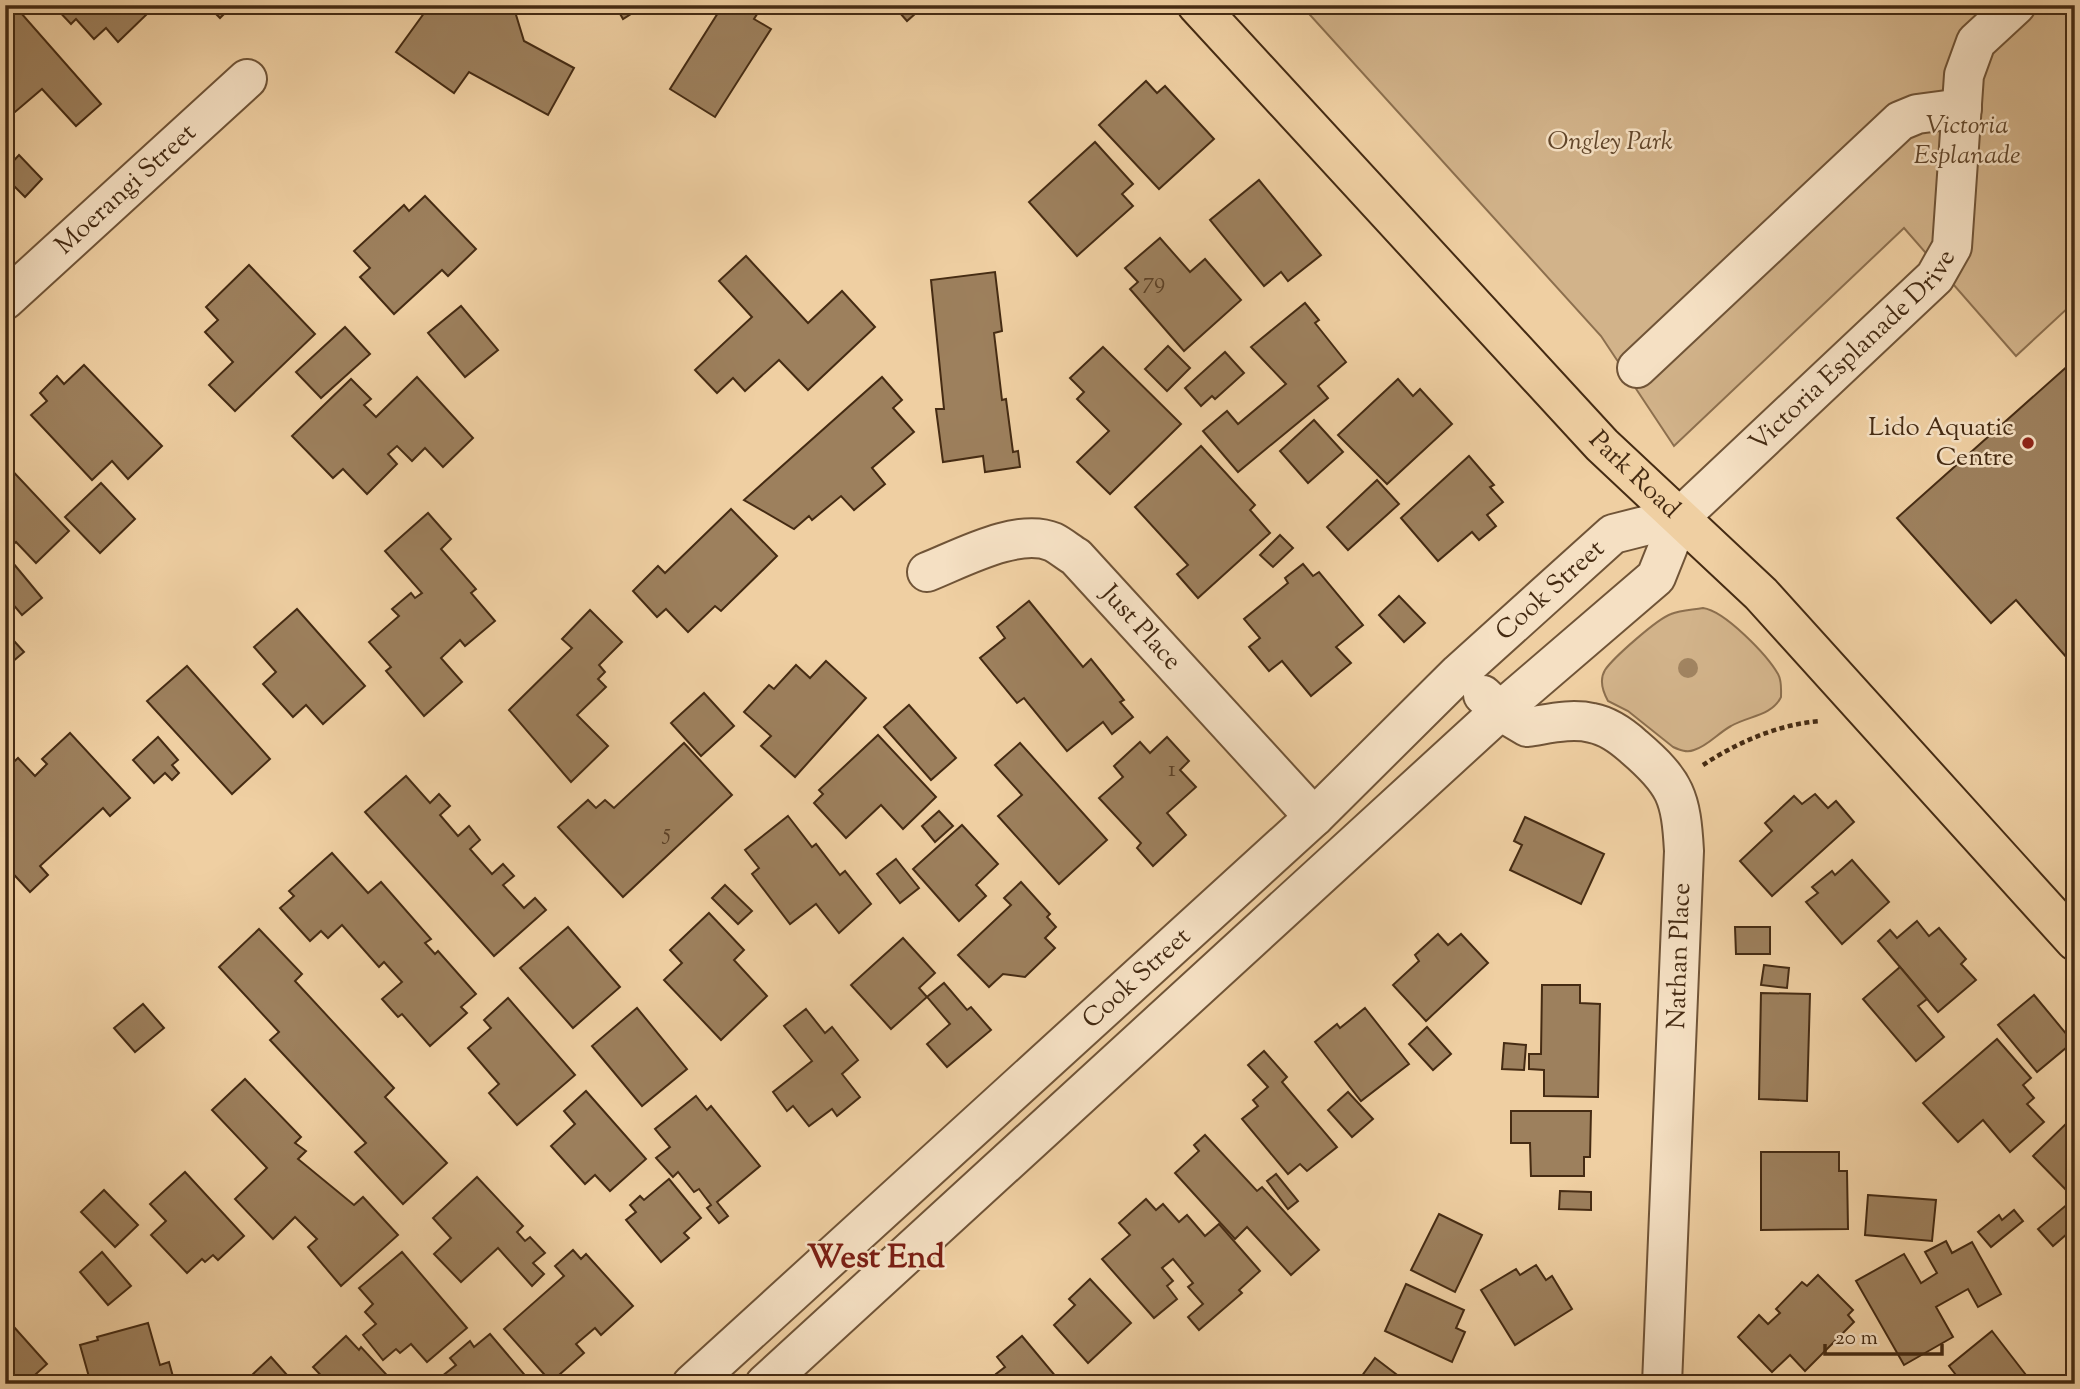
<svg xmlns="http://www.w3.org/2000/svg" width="2080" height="1389" font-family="'Sorts Mill Goudy',serif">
	<rect width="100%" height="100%" fill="#efcfa2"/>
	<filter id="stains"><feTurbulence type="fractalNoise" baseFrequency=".00286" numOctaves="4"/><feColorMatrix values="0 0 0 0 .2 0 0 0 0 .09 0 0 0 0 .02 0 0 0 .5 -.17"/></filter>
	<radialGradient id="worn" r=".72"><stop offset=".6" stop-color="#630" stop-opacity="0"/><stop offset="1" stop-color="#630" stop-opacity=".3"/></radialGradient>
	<g fill="#d2b38a" stroke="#8c6f4e" stroke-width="2">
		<path d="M1301 5H2075V306L2071 305 2016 356 1904 228 1674 446 1601 336Z"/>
		<path d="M1703 608C1725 611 1767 655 1778 674 1782 681 1781 689 1781 697 1772 716 1748 716 1731 726 1718 733 1708 746 1694 750 1687 753 1680 750 1673 747L1628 711 1608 701C1603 692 1599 680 1605 670 1613 658 1657 619 1671 614 1681 610 1692 610 1703 608Z"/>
	</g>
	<g fill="#9d805d" stroke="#452b13" stroke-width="2">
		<path d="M5 5H14L101 104 76 126 42 89 15 112 5 102Z"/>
		<path d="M53 5H138L147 14 118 42 106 28 94 39 76 19 71 24Z"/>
		<path d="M207 5H233L220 18Z"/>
		<path d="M430 5H513L524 41 574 68 548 115 469 72 454 93 396 52Z"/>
		<path d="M615 5H645L623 19Z"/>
		<path d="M723 5H750L759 11 754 19 771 29 715 117 670 89Z"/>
		<path d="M893 5H925L907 21Z"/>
		<path d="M1146 81 1157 93 1165 86 1214 139 1159 189 1099 125Z"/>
		<path d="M1095 142 1133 184 1122 194 1133 206 1077 256 1029 202Z"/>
		<path d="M19 155 42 179 25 197 5 177V170Z"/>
		<path d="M1259 180 1321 255 1288 281 1281 272 1264 286 1210 220Z"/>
		<path d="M425 196 476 249 448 276 442 270 394 314 360 277 370 268 354 251 404 205 409 211Z"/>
		<path d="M1160 238 1190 272 1205 259 1241 300 1184 351 1130 289 1138 282 1125 268Z"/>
		<path d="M746 256 808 323 842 291 875 327 808 390 779 360 745 391 733 378 717 393 695 370 752 317 719 281Z"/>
		<path d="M249 265 315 334 235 411 209 385 233 362 205 332 218 320 206 307Z"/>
		<path d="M995 272 1002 331 994 333 1002 400 1006 399 1013 452 1018 451 1020 467 985 472 983 456 943 462 936 409H944L931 280Z"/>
		<path d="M1305 303 1319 320 1315 323 1346 362 1318 386 1328 398 1238 472 1203 431 1227 411 1238 424 1286 384 1251 347Z"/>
		<path d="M461 306 498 350 465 377 428 333Z"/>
		<path d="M345 327 370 354 321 398 296 372Z"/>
		<path d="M1168 346 1190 368 1167 391 1145 369Z"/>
		<path d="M1103 347 1181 424 1110 494 1077 462 1109 431 1077 399 1084 392 1070 378Z"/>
		<path d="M1225 352 1244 373 1215 399 1212 396 1201 406 1185 388Z"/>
		<path d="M2071 363 2075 368V653L2068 659 2016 600 1991 623 1897 518Z"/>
		<path d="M84 365 162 446 128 479 112 461 92 480 31 415 47 401 40 393 57 376 64 384Z"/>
		<path d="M417 377 473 438 443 467 425 448 412 461 397 446 388 454 397 464 367 494 343 469 333 478 292 436 351 379 371 399 364 405 376 417Z"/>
		<path d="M882 377 902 400 893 408 914 432 872 468 885 484 854 510 841 496 812 520 809 516 794 529 744 500Z"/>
		<path d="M1398 379 1413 396 1420 389 1452 424 1387 484 1338 435Z"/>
		<path d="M1314 420 1343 452 1308 483 1280 451Z"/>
		<path d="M1201 446 1255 505 1250 510 1270 533 1198 598 1177 574 1188 565 1135 507Z"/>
		<path d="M1469 456 1494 485 1490 487 1503 502 1487 515 1496 526 1479 540 1472 532 1438 561 1401 518Z"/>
		<path d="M5 463 69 531 36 563 16 542 5 552Z"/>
		<path d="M1377 480 1399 504 1348 550 1327 527Z"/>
		<path d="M101 483 135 519 100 553 65 517Z"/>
		<path d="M731 509 777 556 721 611 715 606 688 632 666 609 657 617 633 591 658 566 665 573Z"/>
		<path d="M428 513 451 539 441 549 476 589 471 593 495 621 465 646 460 640 441 658 462 682 424 716 386 671 391 667 369 642 399 616 392 609 411 593 415 598 422 593 385 551Z"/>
		<path d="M1280 535 1293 548 1273 567 1260 555Z"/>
		<path d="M13 563 42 598 22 615 5 595V569Z"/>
		<path d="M1303 564 1313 576 1319 572 1363 625 1336 647 1351 663 1311 696 1282 661 1269 671 1249 647 1260 638 1244 619 1288 583 1285 578Z"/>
		<path d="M1399 596 1425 623 1404 642 1379 615Z"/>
		<path d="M1029 601 1083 667 1091 659 1124 700 1120 702 1133 717 1112 734 1103 722 1067 751 1024 698 1017 703 980 658 1005 638 997 627Z"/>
		<path d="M297 609 365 686 323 724 306 705 293 717 263 684 276 672 254 647Z"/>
		<path d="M590 610 622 642 599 665 605 672 598 679 606 687 577 715 608 746 571 782 509 710 572 648 562 639Z"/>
		<path d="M5 631 24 652 5 668Z"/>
		<path d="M826 661 866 698 795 777 761 746 771 736 744 712 769 685 774 689 796 665 810 678Z"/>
		<path d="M187 666 270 759 232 794 147 701Z"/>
		<path d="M704 693 734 726 701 756 671 723Z"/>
		<path d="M909 705 956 758 931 780 884 727Z"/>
		<path d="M70 733 130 798 110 816 103 808 40 866 48 875 30 892 5 865V802L12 795 5 788V770L18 758 35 776 47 764 42 759Z"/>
		<path d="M878 735 936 797 903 829 881 805 846 838 814 803 823 794 819 790Z"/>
		<path d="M158 737 178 760 172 765 179 773 172 780 165 773 154 783 133 760Z"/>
		<path d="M1167 737 1189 761 1180 770 1196 787 1167 813 1186 835 1153 866 1137 848 1141 843 1099 798 1123 777 1114 766 1140 742 1150 753Z"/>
		<path d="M684 743 732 795 623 897 558 827 588 800 596 808 605 800 614 808Z"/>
		<path d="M1020 743 1107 840 1059 884 998 816 1022 795 995 765Z"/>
		<path d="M406 776 430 803 439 794 450 806 440 815 458 836 469 826 480 840 470 849 492 874 503 864 514 876 503 885 524 908 535 898 546 910 494 956 365 812Z"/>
		<path d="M1815 794 1828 808 1836 801 1854 822 1772 896 1740 861 1772 831 1765 823 1794 796 1802 804Z"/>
		<path d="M939 811 953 826 935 842 922 826Z"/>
		<path d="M788 816 812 847 816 844 840 875 845 871 871 904 839 933 816 904 790 924 752 874 759 868 745 850Z"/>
		<path d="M1525 817 1604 854 1581 904 1510 870 1522 845 1514 841Z"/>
		<path d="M962 825 998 864 976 885 986 896 959 921 913 869Z"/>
		<path d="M332 853 368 893 381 882 431 939 425 943 435 954 438 951 476 994 461 1007 467 1013 430 1046 402 1014 398 1017 382 999 402 982 384 962 379 967 342 925 328 938 321 931 310 941 280 908 294 896 289 891Z"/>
		<path d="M896 859 919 888 900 903 877 874Z"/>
		<path d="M1852 860 1889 902 1842 944 1806 902 1818 893 1812 887 1832 871 1835 875Z"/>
		<path d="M1021 882 1050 914 1047 917 1056 927 1045 938 1055 948 1025 977 1003 974 989 987 958 955 1011 905 1004 898Z"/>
		<path d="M725 885 752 911 738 924 712 898Z"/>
		<path d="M709 913 744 950 734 960 767 996 721 1040 664 980 682 963 670 950Z"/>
		<path d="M1917 921 1929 936 1939 928 1966 959 1961 964 1976 980 1938 1012 1878 941 1890 930 1897 938Z"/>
		<path d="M568 927 620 987 573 1028 520 968Z"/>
		<path d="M1735 927H1770V954H1736Z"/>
		<path d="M259 929 302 974 295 981 394 1088 385 1097 447 1163 403 1204 355 1152 366 1143 270 1040 279 1032 219 967Z"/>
		<path d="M1438 934 1448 945 1461 934 1488 963 1426 1021 1393 985 1419 961 1415 955Z"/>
		<path d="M903 938 935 973 919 988 927 997 891 1029 851 985Z"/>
		<path d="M1764 965 1789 968 1787 988 1761 985Z"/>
		<path d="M1900 967 1927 999 1918 1006 1944 1037 1916 1061 1863 999Z"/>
		<path d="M944 983 967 1010 971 1007 991 1030 947 1067 927 1044 950 1024 927 997Z"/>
		<path d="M1542 985H1580V1003L1600 1004 1598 1097 1544 1096V1070L1529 1069V1054H1541Z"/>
		<path d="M1761 993 1810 994 1807 1101 1759 1099Z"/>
		<path d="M2034 995 2073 1042 2037 1072 1998 1025Z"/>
		<path d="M508 998 575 1075 517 1125 489 1093 499 1084 468 1048 491 1028 484 1020Z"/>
		<path d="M143 1004 164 1028 135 1052 114 1028Z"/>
		<path d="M637 1008 687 1069 642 1106 592 1046Z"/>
		<path d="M1365 1008 1409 1064 1361 1101 1315 1042 1337 1024 1340 1028Z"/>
		<path d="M806 1009 825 1033 832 1027 858 1060 842 1074 860 1097 837 1116 832 1109 809 1126 793 1106 787 1111 773 1092 812 1061 784 1026Z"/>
		<path d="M1427 1027 1451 1054 1433 1070 1409 1044Z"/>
		<path d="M1997 1039 2031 1078 2023 1085 2034 1098 2027 1104 2044 1122 2010 1152 1983 1120 1958 1142 1923 1103Z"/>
		<path d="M1504 1043 1526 1045 1524 1070 1502 1069Z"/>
		<path d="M1264 1051 1287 1077 1282 1082 1337 1147 1307 1171 1300 1164 1288 1174 1242 1119 1258 1106 1253 1100 1268 1087 1248 1065Z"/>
		<path d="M245 1079 301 1137 295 1143 306 1151 298 1159 354 1205 363 1197 398 1235 341 1286 308 1247 317 1239 295 1217 273 1239 235 1199 267 1168 212 1110Z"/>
		<path d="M586 1091 646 1159 610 1191 595 1175 585 1184 551 1146 575 1124 564 1111Z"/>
		<path d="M1348 1092 1373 1119 1352 1137 1328 1110Z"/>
		<path d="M696 1096 707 1110 711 1106 760 1166 717 1202 728 1216 719 1223 707 1208 711 1205 699 1189 694 1192 678 1172 673 1177 656 1158 670 1147 655 1129Z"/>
		<path d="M1511 1111H1591L1590 1157H1584V1176H1531L1530 1143H1511Z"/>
		<path d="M2075 1115V1193L2072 1196 2033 1156Z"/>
		<path d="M1205 1135 1257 1191 1262 1187 1319 1250 1291 1275 1247 1227 1235 1239 1175 1173 1199 1151 1194 1145Z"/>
		<path d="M1761 1152H1839V1171H1847L1848 1229 1761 1230Z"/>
		<path d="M185 1172 244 1236 218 1260 213 1255 205 1262 202 1259 187 1273 151 1235 166 1221 150 1204Z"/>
		<path d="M1276 1174 1298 1201 1288 1209 1267 1181Z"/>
		<path d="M477 1177 523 1226 517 1232 525 1241 530 1237 545 1253 533 1263 544 1274 532 1286 498 1248 461 1282 434 1254 451 1238 433 1218Z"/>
		<path d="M669 1179 701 1218 684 1233 689 1238 661 1262 626 1220 636 1212 630 1205 640 1196 644 1200Z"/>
		<path d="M104 1190 138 1225 115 1247 81 1212Z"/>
		<path d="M1560 1191 1591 1192V1210L1559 1209Z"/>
		<path d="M1868 1195 1936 1200 1932 1241 1865 1235Z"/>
		<path d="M1146 1199 1156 1210 1163 1204 1179 1222 1187 1215 1205 1236 1219 1224 1260 1271 1239 1290 1242 1293 1199 1330 1188 1317 1203 1304 1188 1287 1193 1283 1173 1259 1162 1268 1173 1281 1167 1286 1177 1299 1154 1318 1102 1259 1130 1235 1119 1223Z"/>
		<path d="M2070 1202 2075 1207V1227L2053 1246 2038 1229Z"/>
		<path d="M2014 1210 2023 1221 1991 1247 1978 1232 1999 1215 2002 1220Z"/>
		<path d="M1439 1214 1482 1235 1455 1292 1411 1270Z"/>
		<path d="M1946 1241 1952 1253 1972 1242 2001 1294 1978 1307 1968 1289 1936 1307 1953 1337 1904 1365 1856 1281 1904 1254 1921 1283 1937 1273 1925 1252Z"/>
		<path d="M573 1250 581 1259 586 1254 633 1306 601 1335 595 1328 576 1344 584 1353 551 1382 504 1329 564 1276 555 1266Z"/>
		<path d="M102 1252 131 1286 108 1305 80 1272Z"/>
		<path d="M402 1252 467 1328 427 1362 411 1344 400 1353 396 1349 383 1360 363 1335 376 1324 365 1312 373 1304 359 1288Z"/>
		<path d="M2075 1253V1269L2067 1261Z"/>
		<path d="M1536 1265 1546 1280 1552 1276 1572 1309 1515 1345 1481 1290 1516 1269 1520 1275Z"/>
		<path d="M1818 1275 1853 1310 1848 1315 1854 1322 1805 1371 1790 1355 1772 1372 1738 1337 1759 1315 1768 1324 1780 1313 1776 1309 1802 1282 1807 1286Z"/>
		<path d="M1090 1279 1131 1323 1088 1363 1054 1325 1075 1305 1069 1299Z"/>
		<path d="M1406 1284 1464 1310 1456 1328 1465 1332 1452 1362 1385 1331Z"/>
		<path d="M5 1317 47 1364 25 1384H5Z"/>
		<path d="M148 1323 160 1365 169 1362 175 1384H91L80 1345 98 1340 97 1337Z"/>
		<path d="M1992 1331 2033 1384H1963L1949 1366Z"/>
		<path d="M490 1334 529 1380 524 1384H447L441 1377 456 1365 450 1358 470 1341 474 1347Z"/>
		<path d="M346 1336 359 1350 361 1347 395 1384H329L313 1367Z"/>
		<path d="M1022 1336 1062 1384H996L1000 1380 996 1374 1005 1367 997 1357Z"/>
		<path d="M271 1357 295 1384H258L251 1376Z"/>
		<path d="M1375 1358 1409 1384H1356Z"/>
	</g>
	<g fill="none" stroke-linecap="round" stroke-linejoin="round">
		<g stroke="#705437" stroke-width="42">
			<g id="minor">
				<path id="s1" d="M5 300 247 79"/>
				<path d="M1637 368 1900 121 1917 114 1962 108"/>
				<path id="s2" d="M927 572C960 559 1018 527 1053 542 1061 546 1069 553 1076 557L1314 817"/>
				<path d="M1483 695 1500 711 1527 727C1548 724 1571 718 1592 723 1608 726 1623 737 1634 747 1676 783 1681 797 1684 851L1662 1384"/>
				<path id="s3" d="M692 1384 1314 817 1459 673 1613 534 1680 517"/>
				<path id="s4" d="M765 1384 1500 711 1656 577 1680 517 1935 277 1952 247 1964 75 1976 42 2016 5"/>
			</g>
		</g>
		<g stroke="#452b13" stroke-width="42">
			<g id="major">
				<path id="s5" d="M1197 5 1602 445 1761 594 2075 941"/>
			</g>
		</g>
		<path stroke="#452b13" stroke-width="4.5" stroke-dasharray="5 3.5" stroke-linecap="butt" d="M1703 765C1738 742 1779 724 1821 721"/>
		<use href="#minor" stroke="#f5e0c3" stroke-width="38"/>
		<use href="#major" stroke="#efcfa2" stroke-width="38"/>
	</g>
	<circle fill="#a18461" cx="1688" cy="668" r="10"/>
	<circle fill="#8f2418" stroke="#f5e0c3" stroke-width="2.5" cx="2028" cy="443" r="7"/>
	<g text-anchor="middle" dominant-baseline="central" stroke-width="5" stroke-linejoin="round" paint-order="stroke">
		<g font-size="23" fill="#5b4026">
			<text x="1154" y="282">79</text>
			<text x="1172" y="770">1</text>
			<text x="667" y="833">5</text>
		</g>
		<g font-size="26" font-style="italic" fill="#61462b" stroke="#f5e0c3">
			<text x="1967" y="126">Victoria<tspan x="1967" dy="30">Esplanade</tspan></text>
			<text x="1610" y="142">Ongley Park</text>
		</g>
		<g font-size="26" fill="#452b13" stroke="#f5e0c3">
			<text stroke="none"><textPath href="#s1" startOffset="164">Moerangi Street</textPath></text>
			<text stroke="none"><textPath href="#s4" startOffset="1507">Victoria Esplanade Drive</textPath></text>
			<text stroke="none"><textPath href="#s5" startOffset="642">Park Road</textPath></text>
			<text stroke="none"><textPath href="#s3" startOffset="1169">Cook Street</textPath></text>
			<text stroke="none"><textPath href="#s2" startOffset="256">Just Place</textPath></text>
			<text transform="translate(1680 956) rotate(-88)">Nathan Place</text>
			<text stroke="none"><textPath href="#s3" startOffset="602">Cook Street</textPath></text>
		</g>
		<g font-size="26" fill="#452b13" stroke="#f5e0c3" text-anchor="end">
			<text x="2014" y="428">Lido Aquatic<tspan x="2014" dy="30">Centre</tspan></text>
		</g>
		<g font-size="33" font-weight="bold" fill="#7a1f14" stroke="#f5e0c3">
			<text x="876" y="1259">West End</text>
		</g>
	</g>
	<rect width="2080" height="1389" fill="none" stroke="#efcfa2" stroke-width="28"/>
	<rect x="7" y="7" width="2066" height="1375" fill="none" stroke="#452b13" stroke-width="3.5"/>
	<rect x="14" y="14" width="2052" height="1361" fill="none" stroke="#452b13" stroke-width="2"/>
	<path d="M1825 1344v10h117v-10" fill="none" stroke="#452b13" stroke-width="3.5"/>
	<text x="1835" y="1344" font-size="21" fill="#452b13" stroke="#f5e0c3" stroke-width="5" paint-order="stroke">20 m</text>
	<rect width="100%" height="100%" filter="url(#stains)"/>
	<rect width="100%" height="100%" fill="url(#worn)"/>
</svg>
